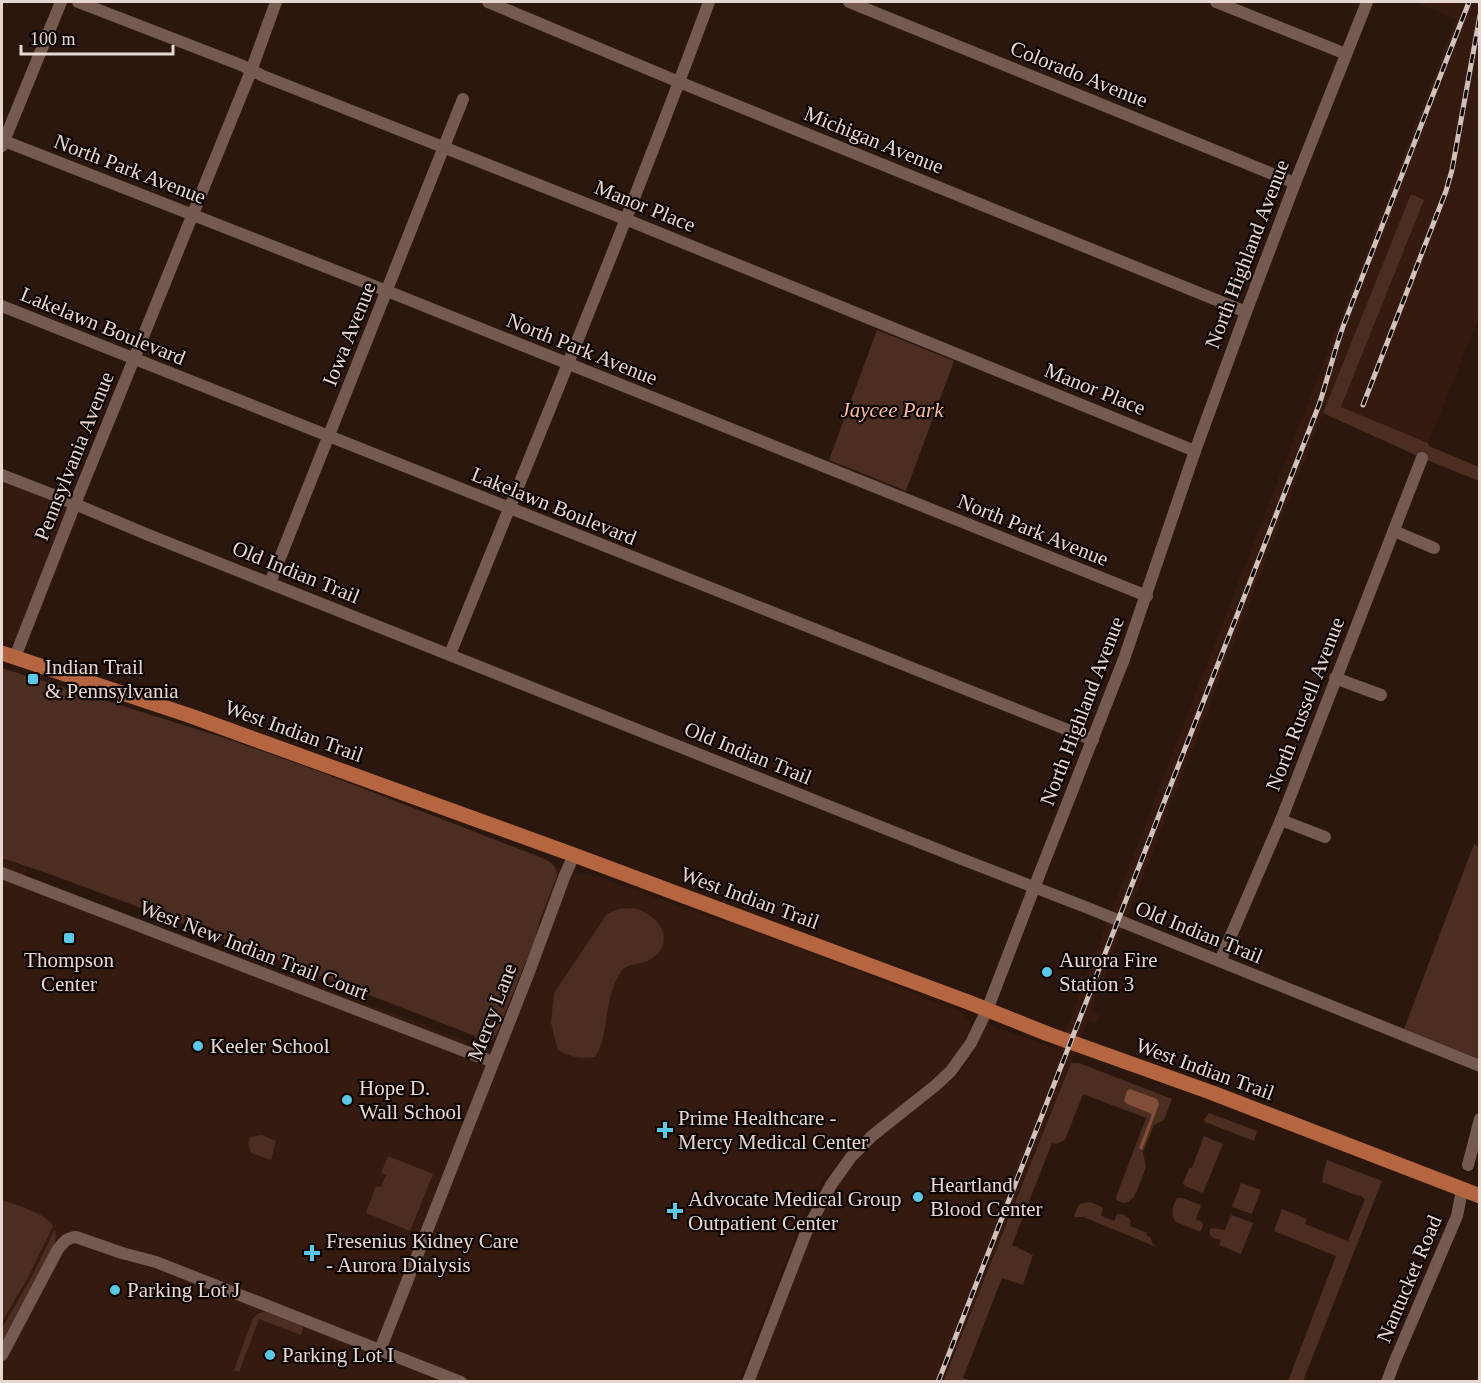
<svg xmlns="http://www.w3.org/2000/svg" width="1481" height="1383" font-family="Georgia,serif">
	<rect width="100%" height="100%" fill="#2b170e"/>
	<g fill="#351b0f">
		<path d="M1413 2H1479V317L1428 443 1341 407 1424 200 1411 194 1323 413 1091 1011 1099 1015 1096 1023 1088 1020 943 1381 752 1382 814 1223 827 1196 851 1165 888 1131 958 1075 974 1051 987 1024 1058 1050 1456 19Z"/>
		<path d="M2 481 80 513 26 646 2 639Z"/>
		<path d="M2 858 28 868 24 876 243 960 274 969 492 1050 535 940 539 922 557 872 555 867 579 875 585 874 594 876 769 937 961 1012 970 1021 971 1028 961 1046 949 1065 850 1147 824 1179 806 1210 739 1381 2 1382Z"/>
	</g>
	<g fill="#4b2e21">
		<path d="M1411 194 1424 200 1341 407 1428 443 1429 446 1479 467V481L1422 458 1323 413Z"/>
		<path d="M877 330 954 361 906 491 829 460Z"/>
		<path d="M2 668 228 739 318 771 545 859C552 863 557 867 557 876L539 922 535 940 496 1035C489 1043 484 1046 474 1043L475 1036 225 939 52 875 2 858Z"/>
		<path d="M1474 844 1479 847V1059L1404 1029Z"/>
		<path d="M633 908C646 912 656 917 662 930 668 944 659 957 645 962 637 964 630 964 623 969 619 973 616 981 614 986 604 1009 609 1035 595 1057 580 1059 571 1057 558 1050L551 1023 554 993 607 914 619 909Z"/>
		<path d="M1071 1063H1079L1172 1099 1164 1120 1154 1125 1143 1152 1146 1167 1137 1191 1133 1198 1128 1202 1123 1203 1116 1200V1197L1146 1118 1083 1094 1065 1140 1056 1144 1052 1143 1012 1245 1033 1255 1023 1285 1002 1278 963 1378 972 1381 943 1382Z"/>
		<path d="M1209 1113 1257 1131 1254 1141 1205 1122 1204 1120Z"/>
		<path d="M262 1135 276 1141 271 1160 251 1153 248 1143 250 1137Z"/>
		<path d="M1204 1136 1223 1144 1203 1193 1185 1186 1183 1183 1189 1168H1192Z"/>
		<path d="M388 1156 433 1174 410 1231 366 1213 376 1186 381 1187 386 1175 381 1173Z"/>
		<path d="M1327 1160 1382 1181 1303 1381H1288L1336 1256 1274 1231 1282 1209 1307 1219 1305 1224 1348 1241 1365 1199 1360 1195 1359 1196 1322 1182 1323 1175Z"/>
		<path d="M1241 1183 1261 1190 1252 1214 1232 1207Z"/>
		<path d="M1177 1198H1182L1201 1205 1196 1219 1202 1222 1203 1225 1201 1231H1198L1176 1222C1170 1214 1172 1207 1177 1198Z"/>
		<path d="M2 1200C15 1205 47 1213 53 1226L30 1274 2 1322Z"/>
		<path d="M1090 1202 1102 1207 1103 1209 1101 1216 1114 1221 1117 1214C1122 1213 1129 1217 1131 1221L1130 1226 1147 1233 1146 1235 1150 1237 1153 1244 1159 1248 1083 1217H1074L1077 1208 1080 1204Z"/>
		<path d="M1231 1215 1253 1223 1241 1254 1219 1245 1221 1240 1213 1238 1210 1235V1229L1212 1228 1225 1230Z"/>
		<path d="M55 1229 56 1235 54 1245 2 1341V1328L31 1278Z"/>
		<path d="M263 1312 269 1313 301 1326 303 1328 301 1335 259 1319 239 1372 234 1370 253 1318 258 1314Z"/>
	</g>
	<path fill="#814e39" d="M1130 1089 1157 1099 1159 1104 1142 1150 1139 1148 1152 1114 1127 1104 1124 1101 1127 1091Z"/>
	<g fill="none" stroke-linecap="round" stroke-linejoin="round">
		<g stroke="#745a50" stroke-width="12">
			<path d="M78 2 241 65 263 76 625 219 1195 451"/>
			<path d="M488 2 679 82 1246 312"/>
			<path d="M849 2 1295 183"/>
			<path d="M1216 2 1346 54"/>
			<path d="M2 140 387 291 1147 596"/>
			<path d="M2 146 61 2"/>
			<path d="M2 306 1093 740"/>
			<path d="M2 475 51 494 151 536 959 858 1088 908 1480 1066"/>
			<path d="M1394 531 1434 548"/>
			<path d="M270 583 463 99"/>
			<path d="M450 654C538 437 628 221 709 2"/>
			<path d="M15 657 75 504 251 71 276 2"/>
			<path d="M1335 678 1381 695"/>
			<path d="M1281 820 1325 837"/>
			<path d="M2 873 493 1062"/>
			<path d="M1220 961 1281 820 1422 458"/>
			<path d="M1468 1165 1480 1119"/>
			<path d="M380 1350 529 972 565 875 574 855"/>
			<path d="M2 1355 58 1249C64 1242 66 1238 76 1237L122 1253 156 1262 461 1382"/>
			<path d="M748 1382 807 1230 831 1185 851 1157 872 1136 936 1085 951 1071 971 1043 987 1010 1034 888 1124 659 1195 451 1246 312 1295 183 1367 2"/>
			<path d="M1387 1382 1394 1363 1457 1216 1462 1190"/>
		</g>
		<path stroke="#b56540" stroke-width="15" d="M2 653 188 715 574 855 968 1002 1048 1034 1210 1092 1480 1196"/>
		<g stroke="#d1c1bb" stroke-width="5">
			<g id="rail">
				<path d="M1363 405 1446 191 1452 170 1480 15"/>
				<path d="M938 1382 1319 405C1328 378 1334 351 1344 324L1469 2"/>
			</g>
		</g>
		<use href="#rail" stroke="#0d0503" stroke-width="3" stroke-dasharray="9" stroke-linecap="butt"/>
	</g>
	<g fill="#5bc8e7" stroke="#0d0503" stroke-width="2">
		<rect x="27" y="673" width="12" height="12" rx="3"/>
		<rect x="63" y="932" width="12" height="12" rx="3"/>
		<circle cx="1047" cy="972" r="6"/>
		<circle cx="198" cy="1046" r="6"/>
		<circle cx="347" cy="1100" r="6"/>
		<path d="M662 1121h6v6h6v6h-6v6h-6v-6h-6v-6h6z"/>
		<circle cx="918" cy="1197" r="6"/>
		<path d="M672 1202h6v6h6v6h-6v6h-6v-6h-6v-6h6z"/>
		<path d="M309 1244h6v6h6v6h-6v6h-6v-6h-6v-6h6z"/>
		<circle cx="115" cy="1290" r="6"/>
		<circle cx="270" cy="1355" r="6"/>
	</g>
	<g text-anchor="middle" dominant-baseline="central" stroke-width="4.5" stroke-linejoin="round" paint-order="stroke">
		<g font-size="21" fill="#e6d7d1" stroke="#0d0503">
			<text transform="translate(1079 74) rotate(22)">Colorado Avenue</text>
			<text transform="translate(874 140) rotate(22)">Michigan Avenue</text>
			<text transform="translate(130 169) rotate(21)">North Park Avenue</text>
			<text transform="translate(645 206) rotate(22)">Manor Place</text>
			<text transform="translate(1247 254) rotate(-69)">North Highland Avenue</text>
			<text transform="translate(103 326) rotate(22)">Lakelawn Boulevard</text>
			<text transform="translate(349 334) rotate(-68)">Iowa Avenue</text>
			<text transform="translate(582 349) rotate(22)">North Park Avenue</text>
			<text transform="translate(1095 389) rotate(22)">Manor Place</text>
			<text transform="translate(74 456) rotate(-68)">Pennsylvania Avenue</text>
			<text transform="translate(554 506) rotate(22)">Lakelawn Boulevard</text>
			<text transform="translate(1033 530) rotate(22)">North Park Avenue</text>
			<text transform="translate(296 572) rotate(22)">Old Indian Trail</text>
			<text transform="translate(1305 704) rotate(-69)">North Russell Avenue</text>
			<text transform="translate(1082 711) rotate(-69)">North Highland Avenue</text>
			<text transform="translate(294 731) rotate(20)">West Indian Trail</text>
			<text transform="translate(748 753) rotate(22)">Old Indian Trail</text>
			<text transform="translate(750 898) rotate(20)">West Indian Trail</text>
			<text transform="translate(1199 932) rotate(22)">Old Indian Trail</text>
			<text transform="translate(254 950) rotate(21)">West New Indian Trail Court</text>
			<text transform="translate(492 1012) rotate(-69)">Mercy Lane</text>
			<text transform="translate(1205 1069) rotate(20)">West Indian Trail</text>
			<text transform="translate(1409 1279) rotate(-67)">Nantucket Road</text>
		</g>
		<g font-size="21" font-style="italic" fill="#fcbb9f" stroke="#0d0503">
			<text x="892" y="410">Jaycee Park</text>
		</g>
		<g font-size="21" fill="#e6d7d1" stroke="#0d0503" text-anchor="start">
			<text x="45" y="667">Indian Trail<tspan x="45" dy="24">&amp; Pennsylvania</tspan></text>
			<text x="69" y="960" text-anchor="middle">Thompson<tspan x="69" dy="24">Center</tspan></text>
			<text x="1059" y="960">Aurora Fire<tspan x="1059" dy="24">Station 3</tspan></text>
			<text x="210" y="1046">Keeler School</text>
			<text x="359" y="1088">Hope D.<tspan x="359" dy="24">Wall School</tspan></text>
			<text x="678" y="1118">Prime Healthcare -<tspan x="678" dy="24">Mercy Medical Center</tspan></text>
			<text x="930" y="1185">Heartland<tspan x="930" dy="24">Blood Center</tspan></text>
			<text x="688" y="1199">Advocate Medical Group<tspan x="688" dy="24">Outpatient Center</tspan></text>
			<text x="326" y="1241">Fresenius Kidney Care<tspan x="326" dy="24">- Aurora Dialysis</tspan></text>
			<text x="127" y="1290">Parking Lot J</text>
			<text x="282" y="1355">Parking Lot I</text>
		</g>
	</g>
	<rect width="1481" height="1383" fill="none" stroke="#e6d7d1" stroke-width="6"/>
	<path d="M21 45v9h152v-9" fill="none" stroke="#e6d7d1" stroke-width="3"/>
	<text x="30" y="45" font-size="18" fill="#e6d7d1" stroke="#0d0503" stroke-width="4.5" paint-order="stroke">100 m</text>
</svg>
